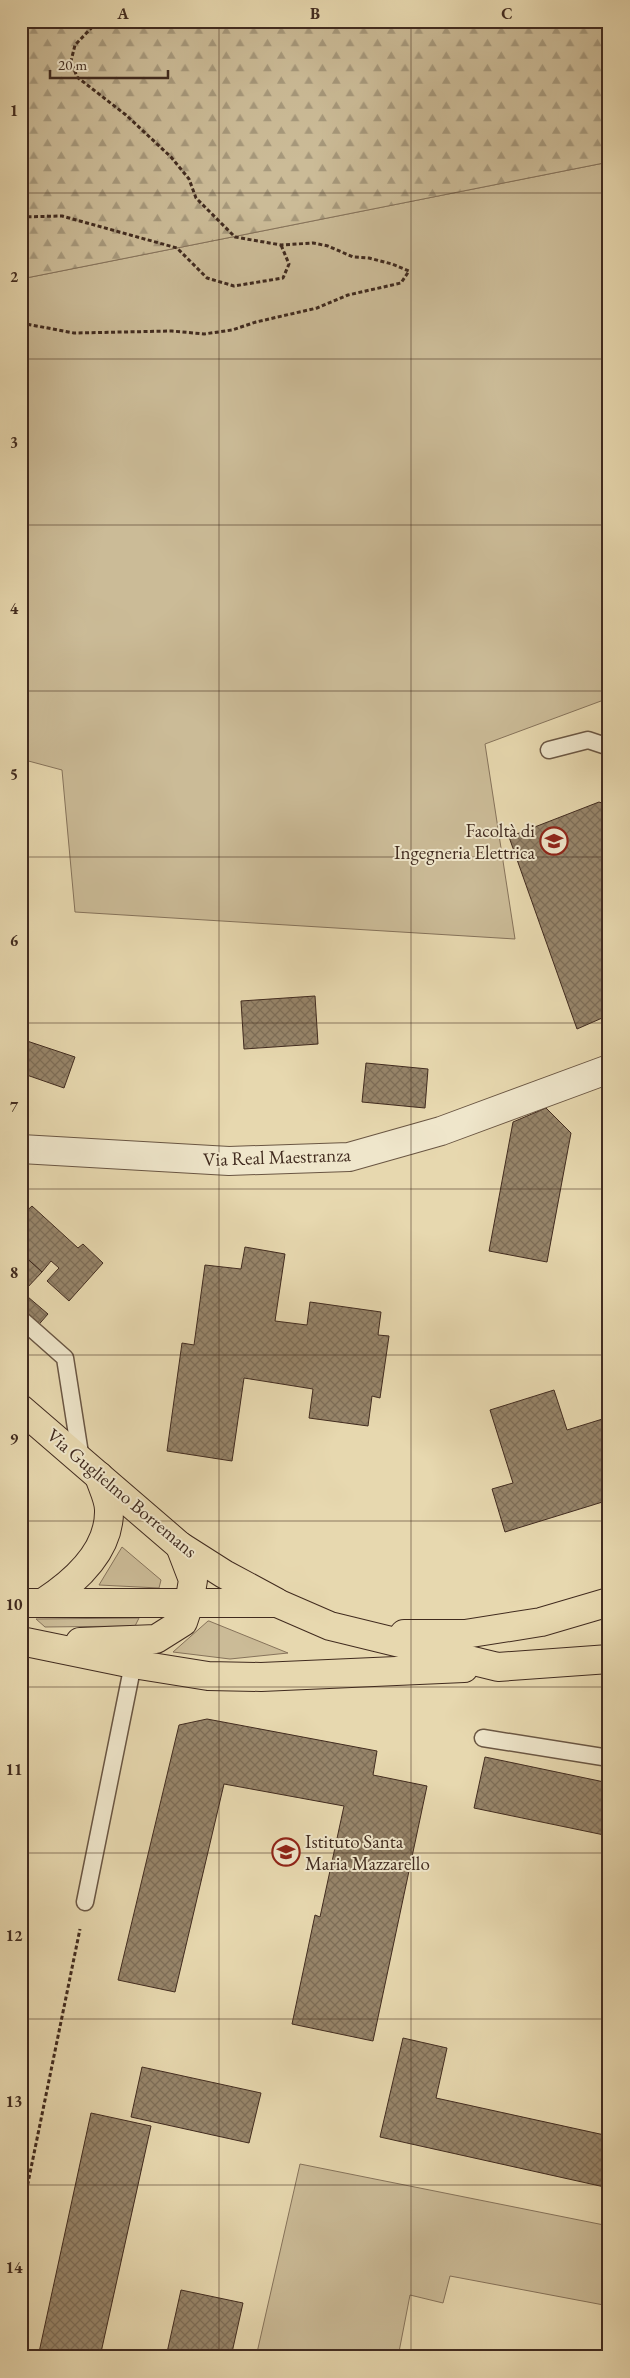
<svg xmlns="http://www.w3.org/2000/svg" width="630" height="2378" font-family="'EB Garamond',serif">
	<defs>
		<pattern id="forest-firs" width="22" height="20" patternUnits="userSpaceOnUse" patternTransform="scale(1.25)"><rect width="22" height="20" fill="#cbbb97"/><path d="M5 1l3.5 6h-7zM16 11l3.5 6h-7z" fill="#a6987b"/></pattern>
		<pattern id="building-cross-hatch" width="8" height="8" patternUnits="userSpaceOnUse" patternTransform="scale(1.25)"><rect width="8" height="8" fill="#97856a"/><path d="M0 0l8 8M0 8l8-8" fill="none" stroke="#7d6d57"/></pattern>
	</defs>
	<rect width="100%" height="100%" fill="#e7d8af"/>
	<filter id="stains"><feTurbulence type="fractalNoise" baseFrequency=".004" numOctaves="4"/><feColorMatrix values="0 0 0 0 .2 0 0 0 0 .09 0 0 0 0 .02 0 0 0 .5 -.17"/></filter>
	<radialGradient id="worn" r=".72"><stop offset=".6" stop-color="#630" stop-opacity="0"/><stop offset="1" stop-color="#630" stop-opacity=".3"/></radialGradient>
	<g fill="#cbbb97" stroke="#86735b">
		<path d="M609 162V704L601 701 485 744 515 939 75 912 62 770 21 759V279Z"/>
		<path d="M122 1547 161 1580 159 1588 99 1585Z"/>
		<path d="M139 1618 135 1626 45 1627 36 1619Z"/>
		<path d="M208 1621H209L288 1653 230 1659 173 1652Z"/>
		<path d="M300 2164 609 2226V2306L450 2276 443 2303 410 2295 398 2357H256Z"/>
	</g>
	<path fill="url(#forest-firs)" stroke="#86735b" d="M21 21H609V162L21 279Z"/>
	<g fill="url(#building-cross-hatch)" stroke="#412b1f">
		<path d="M599 802 609 806V1015L577 1029 509 837Z"/>
		<path d="M315 996 318 1044 244 1049 241 1001Z"/>
		<path d="M21 1039 75 1057 64 1088 21 1073Z"/>
		<path d="M366 1063 428 1069 425 1108 362 1102Z"/>
		<path d="M546 1108 571 1133 547 1262 489 1251 513 1122Z"/>
		<path d="M32 1206 78 1248 83 1244 103 1263 69 1301 47 1281 59 1268 51 1261 42 1272 21 1253V1216Z"/>
		<path d="M245 1247 285 1254 275 1321 307 1325 310 1302 381 1312 378 1335 389 1336 380 1398 372 1396 368 1426 309 1418 313 1389 244 1378 232 1461 167 1451 182 1343 194 1345 205 1265 241 1269Z"/>
		<path d="M21 1253 42 1272 26 1289 21 1285Z"/>
		<path d="M21 1291 48 1314 21 1345Z"/>
		<path d="M554 1390 567 1430 609 1417V1500L505 1532 492 1489 513 1483 490 1410Z"/>
		<path d="M207 1719 377 1751 373 1775 427 1786 373 2041 292 2024 315 1915 320 1917 344 1806 224 1784 175 1992 118 1980 179 1725Z"/>
		<path d="M485 1757 609 1783V1836L474 1808Z"/>
		<path d="M403 2038 447 2048 436 2098 609 2136V2188L380 2137Z"/>
		<path d="M142 2067 261 2093 249 2143 131 2117Z"/>
		<path d="M91 2113 151 2126 100 2357H38Z"/>
		<path d="M181 2290 243 2303 231 2357H166Z"/>
	</g>
	<g fill="none" stroke-linecap="round" stroke-linejoin="round">
		<g stroke="#6a5643" stroke-width="19">
			<g id="service">
				<path d="M549 750 588 740 609 747"/>
				<path d="M21 1319 65 1358 81 1460"/>
				<path d="M483 1738 609 1758"/>
				<path d="M85 1902 133 1664"/>
			</g>
		</g>
		<g stroke="#6a5643" stroke-width="30">
			<path id="minor" d="M21 1149 229 1161 349 1157 441 1131 609 1069"/>
		</g>
		<g stroke="#412b1f" stroke-width="30">
			<g id="primary">
				<path d="M21 1409 180 1546 224 1574 276 1602"/>
				<path d="M44 1602C76 1581 110 1551 109 1510 109 1499 102 1486 99 1476"/>
				<path d="M21 1603H277L330 1626 498 1667 609 1659"/>
				<path d="M404 1634H465L541 1622 609 1602"/>
				<path d="M21 1641 133 1664 208 1676 261 1677 464 1668"/>
				<path d="M80 1642 156 1639 183 1622 189 1604 193 1580 180 1546"/>
			</g>
		</g>
		<g stroke="#412b1f" stroke-width="3" stroke-dasharray="4 2.5" stroke-linecap="butt">
			<path d="M21 217 62 216 177 248 207 278 234 286 283 278 289 264 281 245"/>
			<path d="M21 323 74 333 172 331 204 334 232 330 256 322 317 308 348 295 401 283 409 271 392 264 369 258 353 257 328 246 313 243 281 245 235 237 196 198 189 179 171 157 126 115 77 77 71 61 75 45 98 21"/>
			<path d="M21 2217 80 1929"/>
		</g>
		<use href="#service" stroke="#efe6cb" stroke-width="16"/>
		<use href="#minor" stroke="#efe6cb" stroke-width="28"/>
		<use href="#primary" stroke="#e7d8af" stroke-width="28"/>
	</g>
	<path fill="none" stroke="#412b1f" stroke-width="1" stroke-opacity="0.55" d="M219 21V2357M411 21V2357M21 193H609M21 359H609M21 525H609M21 691H609M21 857H609M21 1023H609M21 1189H609M21 1355H609M21 1521H609M21 1687H609M21 1853H609M21 2019H609M21 2185H609"/>
	<defs>
		<g id="university-ring" transform="scale(1.4375)"><circle r="9.5" fill="#efe6cb" stroke="#8f2418" stroke-width="1.5"/><path d="M0-5L7-2L0 1L-7-2ZM-4 1L0 2.5L4 1V4Q0 6-4 4Z" fill="#8f2418"/></g>
		<g id="school-ring" transform="scale(1.4375)"><circle r="9.5" fill="#efe6cb" stroke="#8f2418" stroke-width="1.5"/><path d="M0-5L7-2L0 1L-7-2ZM-4 1L0 2.5L4 1V4Q0 6-4 4Z" fill="#8f2418"/></g>
	</defs>
	<g fill-rule="evenodd">
		<use href="#university-ring" x="554" y="841"/>
		<use href="#school-ring" x="286" y="1852"/>
	</g>
	<g text-anchor="middle" dominant-baseline="central" stroke-width="4" stroke-linejoin="round" paint-order="stroke">
		<g font-size="19" fill="#412b1f" stroke="#efe6cb" text-anchor="end">
			<text x="535" y="830">Facoltà di<tspan x="535" dy="22">Ingegneria Elettrica</tspan></text>
			<text x="305" y="1841" text-anchor="start">Istituto Santa<tspan x="305" dy="22">Maria Mazzarello</tspan></text>
		</g>
		<g font-size="19" fill="#412b1f" stroke="#efe6cb">
			<text transform="translate(277 1157) rotate(-2)">Via Real Maestranza</text>
			<text transform="translate(122 1493) rotate(40)">Via Guglielmo Borremans</text>
		</g>
	</g>
	<rect width="630" height="2378" fill="none" stroke="#e7d8af" stroke-width="55"/>
	<path d="M50 70v8h118v-8" fill="none" stroke="#412b1f" stroke-width="2.5"/>
	<text x="58" y="70" font-size="15" fill="#412b1f" stroke="#efe6cb" stroke-width="4" paint-order="stroke">20 m</text>
	<rect x="28" y="28" width="574" height="2322" fill="none" stroke="#412b1f" stroke-width="2"/>
	<g font-size="16" text-anchor="middle" font-weight="bold" fill="#412b1f">
		<text x="123" y="19">A</text>
		<text x="315" y="19">B</text>
		<text x="507" y="19">C</text>
		<text x="14" y="116">1</text>
		<text x="14" y="282">2</text>
		<text x="14" y="448">3</text>
		<text x="14" y="614">4</text>
		<text x="14" y="780">5</text>
		<text x="14" y="946">6</text>
		<text x="14" y="1112">7</text>
		<text x="14" y="1278">8</text>
		<text x="14" y="1444">9</text>
		<text x="14" y="1610">10</text>
		<text x="14" y="1775">11</text>
		<text x="14" y="1941">12</text>
		<text x="14" y="2107">13</text>
		<text x="14" y="2273">14</text>
	</g>
	<rect width="100%" height="100%" filter="url(#stains)"/>
	<rect width="100%" height="100%" fill="url(#worn)"/>
</svg>
